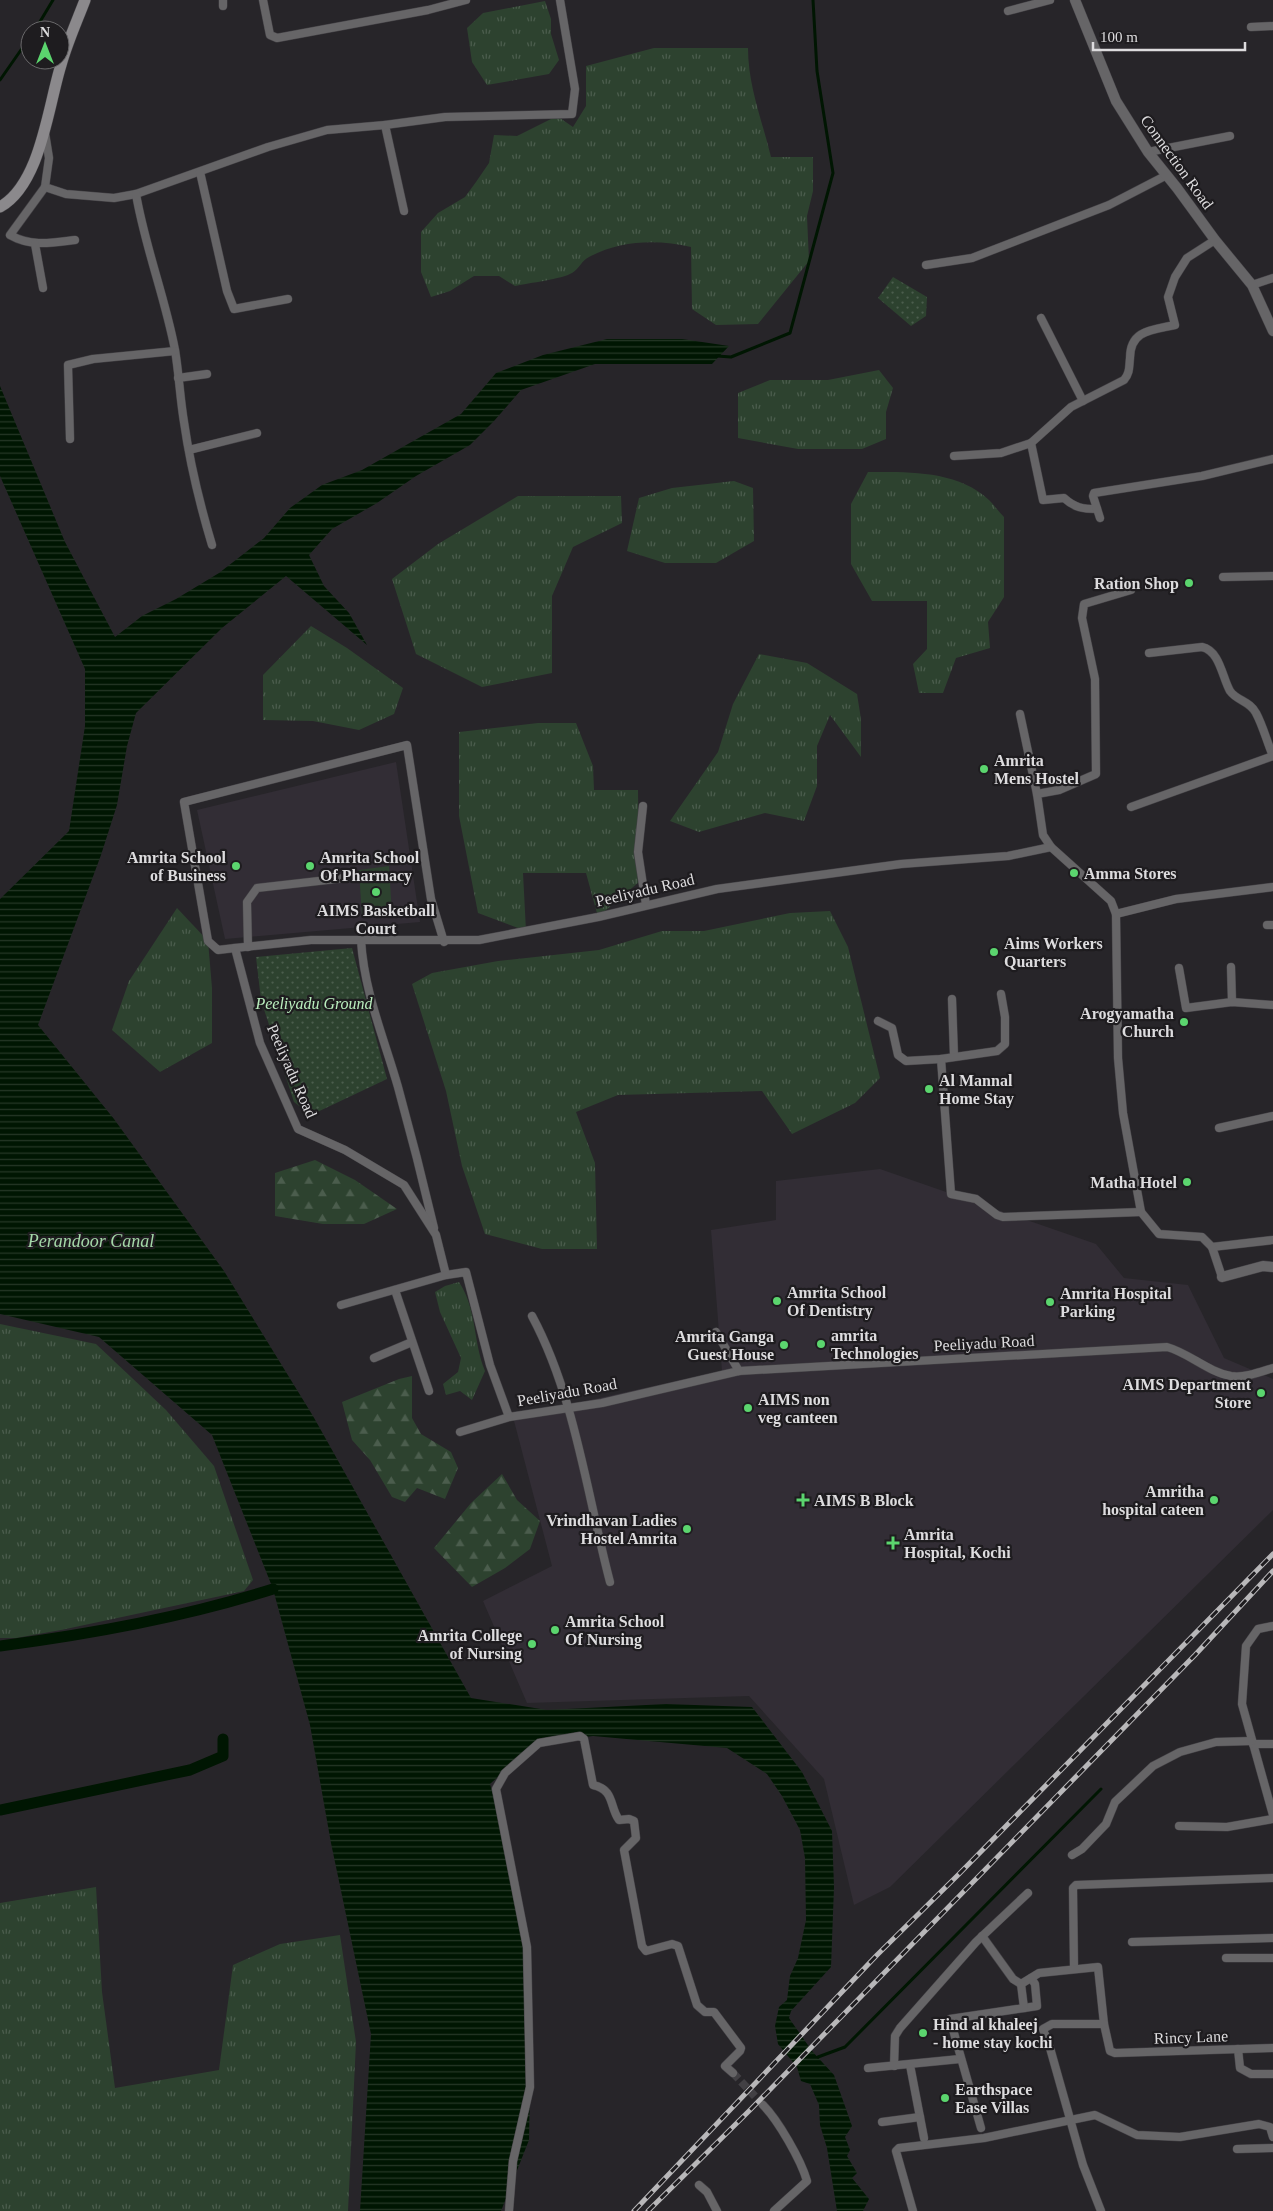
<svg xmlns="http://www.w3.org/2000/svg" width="1273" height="2211" font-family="Georgia,serif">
	<defs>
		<pattern id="grass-tufts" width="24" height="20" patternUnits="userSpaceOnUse" patternTransform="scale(1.25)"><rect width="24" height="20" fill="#2d422f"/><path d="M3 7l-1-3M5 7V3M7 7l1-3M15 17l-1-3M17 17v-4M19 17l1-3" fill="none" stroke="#4b5d4d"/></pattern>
		<pattern id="forest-firs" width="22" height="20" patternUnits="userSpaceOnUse" patternTransform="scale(1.25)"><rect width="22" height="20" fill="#2d422f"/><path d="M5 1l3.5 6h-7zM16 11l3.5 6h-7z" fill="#4b5d4d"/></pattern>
		<pattern id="park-dots" width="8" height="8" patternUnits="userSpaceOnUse" patternTransform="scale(1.25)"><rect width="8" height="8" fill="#2d422f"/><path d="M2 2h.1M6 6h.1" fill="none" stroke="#4b5d4d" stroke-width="1.8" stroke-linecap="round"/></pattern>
		<pattern id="water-rules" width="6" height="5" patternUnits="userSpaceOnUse" patternTransform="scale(1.25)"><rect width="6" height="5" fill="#001602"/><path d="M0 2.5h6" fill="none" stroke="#253726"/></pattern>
	</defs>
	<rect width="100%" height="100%" fill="#272529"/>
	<g fill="#322d35">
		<path d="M396 762 420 922 225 939 197 810Z"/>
		<path d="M880 1169 1096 1244 1124 1278 1188 1285 1224 1358 1273 1379V1510L890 1887 854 1905 824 1779 749 1696 527 1703 483 1601 552 1566 513 1417 722 1371 711 1230 776 1220V1181Z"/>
	</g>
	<g fill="url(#grass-tufts)">
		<path d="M545 1 551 19V34L559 60 549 74 487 85 472 62 467 28 483 13Z"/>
		<path d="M654 48H748C748 86 762 120 771 157H813V191L807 216 809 261 758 324 716 325 692 309 691 247C658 239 620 240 589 257 582 260 579 269 572 273 562 279 529 283 515 286L499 276H474L450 291 431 297 421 272V232L438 213 465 197 476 182 489 163 494 135 517 136 557 116 573 127 586 106V66Z"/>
		<path d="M879 370 893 388 886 412V439L862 449H798L738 438V393L770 380H828Z"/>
		<path d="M868 472C908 472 957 470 989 500 994 505 999 512 1004 517V597L988 622 990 648 956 658 943 693H919L913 664 927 649V601H872L851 564V504Z"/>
		<path d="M734 481 753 488 754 541 716 563H665L627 551 639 498 672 488Z"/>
		<path d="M518 496H621L622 523 573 547 552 596V673L482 687 416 654 392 579 438 544Z"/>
		<path d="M311 626 347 648 403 688 394 714 359 730 313 721 263 720V675Z"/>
		<path d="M759 654 807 663 857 694 861 719V757L830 715 817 746V786L804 821 765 813 699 832 670 821 718 752 733 704Z"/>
		<path d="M538 723H576L593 766 594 790H638L639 882 598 917 586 873H523L526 931 478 913 459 816V732Z"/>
		<path d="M177 908 208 941 212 988V1043L160 1072 112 1030 129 981Z"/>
		<path d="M830 911 848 947 880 1078 855 1103 792 1134 762 1091 618 1095 576 1112 595 1163 597 1249H542L485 1234 462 1166 446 1091 412 984 432 973 498 961 599 950 662 931H704L790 913Z"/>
		<path d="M459 1282C477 1309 473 1342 485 1371L472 1400 460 1391 446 1395 443 1384 458 1372 461 1358 440 1312 435 1292 445 1286Z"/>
		<path d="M0 1324 96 1344 166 1410 214 1466 253 1580 244 1591 61 1630 16 1638H0Z"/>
		<path d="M96 1887 102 1992 115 2088 219 2070 233 1965 280 1944 340 1935 356 2042 348 2211H0V1903Z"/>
	</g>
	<g fill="url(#forest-firs)">
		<path d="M315 1160 355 1180 397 1209 364 1224H323L275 1216V1173Z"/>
		<path d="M412 1376V1418L421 1434 451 1452 458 1468 445 1499 417 1488 405 1502 392 1497 370 1460 352 1440 342 1402 399 1379Z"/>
		<path d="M502 1474 517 1500 540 1521 530 1549 505 1568 472 1587 434 1548 471 1503Z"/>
	</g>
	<g fill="url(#park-dots)">
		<path d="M893 277 927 297 926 316 911 326 878 298Z"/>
		<path d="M352 948 387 1079 311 1115 294 1102 261 1000 256 957Z"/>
	</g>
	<path fill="#2d422f" d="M389 866 392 914 362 917 359 870Z"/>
	<path fill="url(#water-rules)" d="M607 339H682L729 346 712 364H595L521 390 494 421 470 445 416 476 377 503 332 529 309 555 324 586 349 613 367 645 286 576 222 628 136 713 127 746 117 805 101 855 38 1025 114 1119 224 1271 313 1416 471 1698 547 1710 666 1704 752 1707 802 1772 832 1831 834 1887 831 1967 791 2011 789 2018 812 2051 834 2075 852 2126 845 2137 850 2150 847 2156 857 2173 852 2178 869 2199 863 2211H837L827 2148 820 2125 819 2105 810 2084 801 2081 797 2067 778 2044 775 2026 779 2007 787 2000 790 1976 798 1958 806 1920 805 1858 800 1830 782 1796 767 1774 727 1748 593 1736 535 1743 490 1784 498 1813 532 1977 529 2140 501 2211H360L371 2034 331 1843 310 1725 273 1589 212 1435 99 1337 0 1314V899L69 831 85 726V669L0 476V386L65 542 115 637 142 616 176 599 219 573 264 538 290 508 322 485 362 470 461 414 496 373 543 355Z"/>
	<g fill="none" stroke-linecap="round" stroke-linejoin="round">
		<g stroke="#001602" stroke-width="3">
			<path d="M35 30 53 0"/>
			<path d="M0 80 30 37"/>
			<path d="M717 356 731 357 790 333 833 173 817 71 813 0"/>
			<path d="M818 2057 845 2047 1101 1789"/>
		</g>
		<g stroke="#001602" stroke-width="11">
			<path d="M0 1646C92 1634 185 1617 273 1589"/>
			<path d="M0 1810 190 1770 223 1756V1739"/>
		</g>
		<path stroke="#424044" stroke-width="8" stroke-dasharray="8 4" stroke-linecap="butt" d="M733 2073 763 2105"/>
		<g stroke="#444246" stroke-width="9">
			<g id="minor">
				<path d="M223 0V6"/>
				<path d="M263 0 270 35 277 38 428 10 466 0"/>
				<path d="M1008 11 1050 0"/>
				<path d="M1251 27 1273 26"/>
				<path d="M385 125 404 211"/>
				<path d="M45 133 49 158 45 187 66 194 114 198 136 194 268 147 327 130 385 125 445 117 572 114 575 89 560 0"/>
				<path d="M1148 152 1230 136"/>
				<path d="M200 172 227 291 234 309 288 299"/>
				<path d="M45 187 10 235C31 247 51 243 75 240"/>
				<path d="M136 194C145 247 165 297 175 350 179 374 180 398 184 422 190 464 200 505 212 545"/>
				<path d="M35 244 43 288"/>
				<path d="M926 265 972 258 1109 205 1167 175"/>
				<path d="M1252 285 1273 278"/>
				<path d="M1041 318 1083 401"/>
				<path d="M178 378 207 374"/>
				<path d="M70 439 68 365 93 359 175 351"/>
				<path d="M1031 443 1043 500 1064 498C1075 508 1083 509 1097 509"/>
				<path d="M189 450 257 433"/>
				<path d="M954 456 1001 453 1031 443 1071 407 1124 380C1130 373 1129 367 1130 358 1130 330 1152 330 1175 325L1168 297 1175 277 1187 258 1215 240"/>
				<path d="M1100 518 1093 496 1094 493 1202 476 1273 459"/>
				<path d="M1223 577 1273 576"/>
				<path d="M1149 653 1202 647C1220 651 1222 677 1230 691 1237 701 1250 701 1256 713 1263 726 1267 742 1273 756"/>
				<path d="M1020 714 1037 794"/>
				<path d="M643 806 638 852 646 905"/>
				<path d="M1131 807 1273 756"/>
				<path d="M1051 847 1043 835 1037 794 1059 790 1096 774 1095 679 1082 618 1084 604 1131 590"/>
				<path d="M1116 914 1176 899 1273 887"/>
				<path d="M1267 925H1273"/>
				<path d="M361 940C364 992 384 1038 398 1087 411 1134 423 1181 434 1228"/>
				<path d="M248 947 247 902 257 888 345 878"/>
				<path d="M235 948 218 950 208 941 184 802 407 745 431 899 444 942"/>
				<path d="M1231 967 1232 1002"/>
				<path d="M1179 968 1186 1008 1232 1002 1273 1005"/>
				<path d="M952 999 954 1056"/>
				<path d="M878 1021 892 1028 898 1055 906 1061 941 1059 997 1051 1005 1044V1017L1001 994"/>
				<path d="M941 1059 951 1194 976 1199 997 1215 1003 1217 1141 1212"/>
				<path d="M1219 1128 1273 1116"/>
				<path d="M1212 1247 1273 1240"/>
				<path d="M1222 1277 1212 1247 1202 1237 1159 1234 1141 1212 1123 1113 1118 1058 1116 914 1111 901 1051 847 1008 856 901 864 717 889 598 917 479 940H311L235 948 260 1043 298 1129 345 1150 404 1185 436 1235 446 1275 466 1272 490 1365 509 1417 602 1403 739 1371 1167 1347C1189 1353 1208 1372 1231 1376 1245 1378 1260 1372 1273 1368"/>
				<path d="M395 1290 429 1391"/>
				<path d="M341 1305 446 1275"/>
				<path d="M532 1316C575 1396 587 1495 610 1582"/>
				<path d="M716 1332 739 1371"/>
				<path d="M374 1358 412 1342"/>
				<path d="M460 1432 509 1417"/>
				<path d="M1273 1626 1258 1629 1246 1646 1242 1704 1273 1815"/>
				<path d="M1253 1744H1273"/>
				<path d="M1179 1826 1227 1827 1273 1819"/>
				<path d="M1072 1855 1082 1849 1106 1824 1115 1802 1153 1766 1180 1752 1216 1742 1252 1741"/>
				<path d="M982 1936 1013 1979 1021 1984"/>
				<path d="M1132 1942 1273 1938"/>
				<path d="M1226 1958H1273"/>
				<path d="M1074 1968 1073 1888 1076 1885 1273 1878"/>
				<path d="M1024 2008 1037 2006 1035 1984 1031 1978"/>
				<path d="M1238 2049 1240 2068 1251 2074H1273"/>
				<path d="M910 2065 924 2138"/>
				<path d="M894 2066 895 2036 900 2028 976 1942 1028 1893"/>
				<path d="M868 2068 960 2059"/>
				<path d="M763 2105C778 2120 801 2160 807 2181L774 2211"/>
				<path d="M882 2122 920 2117"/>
				<path d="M981 2128 950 2019 1024 2008 1021 1984 1039 1973 1098 1967 1104 2024 1110 2051 1115 2053 1273 2048"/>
				<path d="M1237 2149 1273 2148"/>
				<path d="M699 2185 707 2192 717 2211"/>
				<path d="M509 2211 513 2161 530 2087 527 1947 496 1789 505 1773 539 1743 580 1736 584 1739 593 1785C615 1790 609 1806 619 1820L629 1819 634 1821 636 1838 624 1850 642 1946 646 1951 672 1944 678 1946 697 2005 705 2012H714L741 2048 740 2051 725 2066 733 2073"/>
				<path d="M913 2211 896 2151 899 2148 984 2138 1095 2115 1137 2135 1180 2137 1259 2124 1270 2127 1273 2137"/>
				<path d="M1101 2211 1083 2165 1050 2048 1043 2029 1052 2024H1104"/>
			</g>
		</g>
		<g stroke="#444246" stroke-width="11">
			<g id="tertiary">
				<path d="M1075 0 1116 101 1148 152 1177 188 1215 240 1252 285 1273 331"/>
				<path d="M1222 1277 1263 1266 1273 1267"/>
			</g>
		</g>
		<g stroke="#444246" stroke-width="12">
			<path id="secondary" d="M0 207C41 184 48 106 61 65 67 43 77 21 85 0"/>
		</g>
		<use href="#minor" stroke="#666567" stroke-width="8"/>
		<use href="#tertiary" stroke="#666567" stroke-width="10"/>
		<use href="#secondary" stroke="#8b898c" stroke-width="11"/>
		<g stroke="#b8b7b9" stroke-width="5">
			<g id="rail">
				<path d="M634 2211 877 1955 958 1875 1273 1554"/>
				<path d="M648 2211 750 2110 1195 1655 1273 1571"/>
			</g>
		</g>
		<use href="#rail" stroke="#1e1c1f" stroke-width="3" stroke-dasharray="9" stroke-linecap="butt"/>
	</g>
	<g fill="#5bd56e" stroke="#1e1c1f" stroke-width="2">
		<circle cx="1189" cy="583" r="5"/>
		<circle cx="984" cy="769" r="5"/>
		<circle cx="236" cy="866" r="5"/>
		<circle cx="310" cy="866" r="5"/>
		<circle cx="1074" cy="873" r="5"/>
		<circle cx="376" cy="892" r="5"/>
		<circle cx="994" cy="952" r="5"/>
		<circle cx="1184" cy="1022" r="5"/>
		<circle cx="929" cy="1089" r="5"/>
		<circle cx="1187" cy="1182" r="5"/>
		<circle cx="777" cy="1301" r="5"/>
		<circle cx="1050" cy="1302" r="5"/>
		<circle cx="821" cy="1344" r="5"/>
		<circle cx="784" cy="1345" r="5"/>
		<circle cx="1261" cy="1393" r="5"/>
		<circle cx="748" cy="1408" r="5"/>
		<path d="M800.5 1492.5h5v5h5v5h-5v5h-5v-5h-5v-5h5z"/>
		<circle cx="1214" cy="1500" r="5"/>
		<circle cx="687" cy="1529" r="5"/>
		<path d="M890.5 1535.5h5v5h5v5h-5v5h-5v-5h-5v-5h5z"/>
		<circle cx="555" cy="1630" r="5"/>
		<circle cx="532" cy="1644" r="5"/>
		<circle cx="923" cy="2033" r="5"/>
		<circle cx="945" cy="2098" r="5"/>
	</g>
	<g text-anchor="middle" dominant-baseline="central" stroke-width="4.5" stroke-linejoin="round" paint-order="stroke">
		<g font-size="16" fill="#dddcde" stroke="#1e1c1f">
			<text transform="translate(1177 162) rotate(54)">Connection Road</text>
			<text transform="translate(645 890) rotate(-13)">Peeliyadu Road</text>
			<text transform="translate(292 1071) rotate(66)">Peeliyadu Road</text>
			<text transform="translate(984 1343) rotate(-3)">Peeliyadu Road</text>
			<text transform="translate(567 1392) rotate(-10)">Peeliyadu Road</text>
			<text transform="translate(1191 2037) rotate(-2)">Rincy Lane</text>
		</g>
		<g font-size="16" font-weight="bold" fill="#dddcde" stroke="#1e1c1f" text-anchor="start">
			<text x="1179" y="583" text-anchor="end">Ration Shop</text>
			<text x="994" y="760">Amrita<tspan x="994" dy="18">Mens Hostel</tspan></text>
			<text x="226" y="857" text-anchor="end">Amrita School<tspan x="226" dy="18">of Business</tspan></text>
			<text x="320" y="857">Amrita School<tspan x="320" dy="18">Of Pharmacy</tspan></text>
			<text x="1084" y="873">Amma Stores</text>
			<text x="376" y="910" text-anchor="middle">AIMS Basketball<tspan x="376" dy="18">Court</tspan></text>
			<text x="1004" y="943">Aims Workers<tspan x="1004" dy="18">Quarters</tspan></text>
			<text x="1174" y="1013" text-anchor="end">Arogyamatha<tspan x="1174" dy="18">Church</tspan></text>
			<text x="939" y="1080">Al Mannal<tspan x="939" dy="18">Home Stay</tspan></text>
			<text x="1177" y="1182" text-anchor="end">Matha Hotel</text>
			<text x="787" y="1292">Amrita School<tspan x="787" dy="18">Of Dentistry</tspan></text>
			<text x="1060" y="1293">Amrita Hospital<tspan x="1060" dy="18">Parking</tspan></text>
			<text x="831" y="1335">amrita<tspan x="831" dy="18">Technologies</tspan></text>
			<text x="774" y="1336" text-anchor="end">Amrita Ganga<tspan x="774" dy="18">Guest House</tspan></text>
			<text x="1251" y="1384" text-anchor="end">AIMS Department<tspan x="1251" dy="18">Store</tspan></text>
			<text x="758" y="1399">AIMS non<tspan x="758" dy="18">veg canteen</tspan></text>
			<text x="1204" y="1491" text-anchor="end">Amritha<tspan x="1204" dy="18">hospital cateen</tspan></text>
			<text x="814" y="1500">AIMS B Block</text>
			<text x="677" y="1520" text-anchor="end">Vrindhavan Ladies<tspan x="677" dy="18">Hostel Amrita</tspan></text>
			<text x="904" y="1534">Amrita<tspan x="904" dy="18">Hospital, Kochi</tspan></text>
			<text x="565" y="1621">Amrita School<tspan x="565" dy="18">Of Nursing</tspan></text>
			<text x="522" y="1635" text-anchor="end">Amrita College<tspan x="522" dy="18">of Nursing</tspan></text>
			<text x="933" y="2024">Hind al khaleej<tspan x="933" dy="18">- home stay kochi</tspan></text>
			<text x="955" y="2089">Earthspace<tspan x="955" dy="18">Ease Villas</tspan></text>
		</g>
		<g font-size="16" font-style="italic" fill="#baeebe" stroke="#1e1c1f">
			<text x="314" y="1003">Peeliyadu Ground</text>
		</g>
		<g font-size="18" font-style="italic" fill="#a4d7a8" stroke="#1e1c1f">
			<text x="91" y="1241">Perandoor Canal</text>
		</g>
	</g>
	<g transform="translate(45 45)"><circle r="24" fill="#1e1c1f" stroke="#6a696b"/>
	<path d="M0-4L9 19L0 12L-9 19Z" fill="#5bd56e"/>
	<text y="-8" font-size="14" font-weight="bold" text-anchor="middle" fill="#dddcde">N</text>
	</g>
	<path d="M1093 42v8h152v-8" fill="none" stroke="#dddcde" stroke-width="2.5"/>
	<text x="1100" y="42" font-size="15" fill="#dddcde" stroke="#1e1c1f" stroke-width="4" paint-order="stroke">100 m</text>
</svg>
